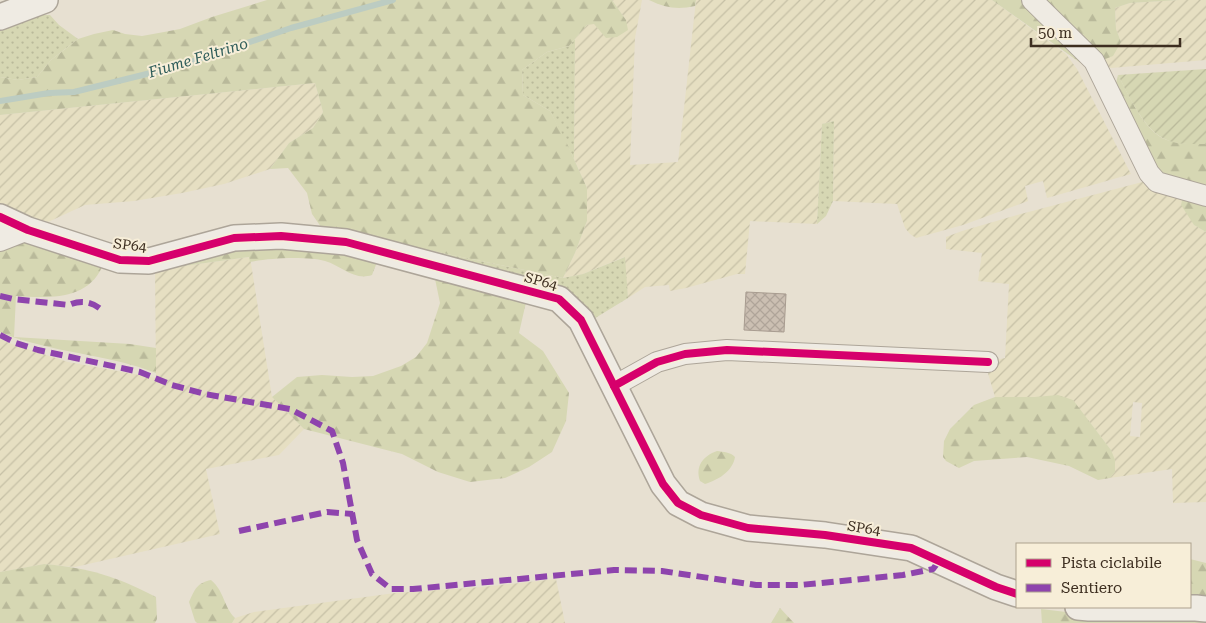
<svg xmlns="http://www.w3.org/2000/svg" width="1206" height="623" font-family="'Roboto Serif',serif">
	<defs>
		<pattern id="farmland-furrows" width="10" height="10" patternUnits="userSpaceOnUse" patternTransform="scale(1.25)"><rect width="10" height="10" fill="#e6dfc2"/><path d="M-1 1l2-2M0 10L10 0M9 11l2-2" fill="none" stroke="#c6c0a6"/></pattern>
		<pattern id="grass-dots" width="8" height="8" patternUnits="userSpaceOnUse" patternTransform="scale(1.25)"><rect width="8" height="8" fill="#d6d7b3"/><path d="M2 2h.1M6 6h.1" fill="none" stroke="#b9b99a" stroke-width="1.8" stroke-linecap="round"/></pattern>
		<pattern id="forest-firs" width="22" height="20" patternUnits="userSpaceOnUse" patternTransform="scale(1.25)"><rect width="22" height="20" fill="#d6d7b3"/><path d="M5 1l3.5 6h-7zM16 11l3.5 6h-7z" fill="#b9b99a"/></pattern>
		<pattern id="garden-furrows" width="10" height="10" patternUnits="userSpaceOnUse" patternTransform="scale(1.25)"><rect width="10" height="10" fill="#d6d7b3"/><path d="M-1 1l2-2M0 10L10 0M9 11l2-2" fill="none" stroke="#b9b99a"/></pattern>
		<pattern id="building-cross-hatch" width="8" height="8" patternUnits="userSpaceOnUse" patternTransform="scale(1.25)"><rect width="8" height="8" fill="#cbbfb2"/><path d="M0 0l8 8M0 8l8-8" fill="none" stroke="#afa499"/></pattern>
	</defs>
	<rect width="100%" height="100%" fill="#e7e0d1"/>
	<g fill="url(#farmland-furrows)" fill-rule="evenodd">
		<path d="M612 0H642L635 38 630 165 678 162 696 0H992L1066 54 1077 69 1131 174 1047 198 1043 181 1025 186 1028 201 963 225 916 238 910 234 905 228 897 204 833 201 834 121 822 124 817 224 750 221 745 274H737L686 288 670 291 669 285 645 287 628 298 624 257 583 274 563 278 575 253 587 221V188L574 159 575 39 587 25 594 23 599 30 626 20Z"/>
		<path d="M1180 0H1206V60L1111 68 1097 62 1121 42 1116 29 1115 8 1130 3Z"/>
		<path d="M315 83 323 112 313 128 289 143 270 169 224 184 182 193 134 201 85 205 48 222 25 215 0 204V115Z"/>
		<path d="M1146 181 1183 196 1194 225 1206 232V502L1173 503 1172 469 1110 478 1115 471 1111 450 1088 420 1035 397H995L987 370 995 360 1005 358 1009 284 978 281 982 253 946 249V237L962 231 1017 215ZM1133 402 1142 403 1140 437 1130 436Z"/>
		<path d="M250 257 272 397 304 429 279 455 206 469 220 534 75 567 44 564 0 572V338L9 343 68 362 156 378 155 270Z"/>
		<path d="M556 579 565 623H232L235 618 254 612 395 593 483 587Z"/>
	</g>
	<g fill="url(#grass-dots)">
		<path d="M40 15H50L59 25 78 39 51 60 37 77 18 80 0 77V31Z"/>
		<path d="M575 39 574 159 550 111 523 95 522 70 547 52 569 46Z"/>
		<path d="M834 121 833 201 826 216 817 224 822 124Z"/>
		<path d="M370 238 563 278 583 274 625 257 628 298 592 320Z"/>
	</g>
	<g fill="url(#forest-firs)">
		<path d="M267 0H612L626 20 628 30 617 37 606 38 594 24 587 25 569 46 547 52 522 70 523 95 550 111 564 137 587 188V221L575 253 563 278 370 238 328 237 312 214 307 193 288 168 270 169 289 143 313 128 323 112 315 83 0 115V77L18 80 37 77 51 60 64 50 78 39 94 34 113 30 125 34 142 36 164 32 180 29 212 17Z"/>
		<path d="M649 0H696L695 6C678 10 665 8 649 0Z"/>
		<path d="M992 0H1180L1130 3 1115 8 1116 29 1121 42 1113 56 1098 62 1082 64Z"/>
		<path d="M1118 75C1129 95 1144 132 1167 140 1176 144 1196 144 1206 144V232L1194 225 1181 205 1183 196 1152 168 1113 95Z"/>
		<path d="M29 235 102 267C87 301 47 298 16 296L14 337 130 344 156 348V373C115 357 71 354 29 342 19 339 9 336 0 332V246Z"/>
		<path d="M278 236 377 262 372 275C354 281 342 266 325 261 306 256 269 258 250 262L249 257 155 270Z"/>
		<path d="M434 274 527 298 519 333 543 351 569 393 566 421 552 452 529 467 505 478 470 482 438 472 402 454 304 429 272 397 297 377 322 375 352 377 373 376 401 366 416 357 427 343 440 303Z"/>
		<path d="M1058 395 1073 400 1111 450 1115 460V472L1110 478 1098 480 1069 466 1027 457 974 461 959 468 946 461 943 457 944 441 950 429 974 405 995 397H1035Z"/>
		<path d="M717 451C724 452 730 452 735 457 733 471 718 480 705 484L700 481C695 466 703 456 717 451Z"/>
		<path d="M1190 559 1206 563V598L1190 597Z"/>
		<path d="M44 564C90 568 115 576 156 597L157 619 155 623H0V572Z"/>
		<path d="M211 580C225 592 223 606 235 618L232 623H197L195 621 189 602C195 589 197 583 211 580Z"/>
		<path d="M780 608 794 623H771Z"/>
		<path d="M1041 609 1083 614 1206 616V623H1042Z"/>
	</g>
	<path fill="url(#garden-furrows)" d="M1206 69V144C1195 144 1178 145 1167 140 1144 131 1129 96 1118 75Z"/>
	<g fill="none" stroke-linecap="round" stroke-linejoin="round">
		<path stroke="#bcccc2" stroke-width="6" d="M0 101 49 93 74 92 179 66 291 28 393 0"/>
	</g>
	<path fill="url(#building-cross-hatch)" stroke="#a89c90" d="M746 292 786 294 784 332 744 330Z"/>
	<g fill="none" stroke-linecap="round" stroke-linejoin="round">
		<g stroke="#ada599" stroke-width="22">
			<g id="minor">
				<path d="M1032 0 1094 61 1149 173 1157 182 1206 196"/>
				<path d="M0 241 28 230"/>
				<path d="M614 386 657 362 685 354 727 350 988 362"/>
			</g>
		</g>
		<g stroke="#ada599" stroke-width="28">
			<g id="tertiary">
				<path d="M0 17 45 0"/>
				<path d="M0 217 28 230 120 260 149 261 234 238 281 236 346 242 559 299 581 320 663 484 678 503 701 515 748 528 825 535 911 548 996 587 1017 594"/>
				<path d="M1078 607 1089 608H1196L1206 609"/>
			</g>
		</g>
		<use href="#minor" stroke="#efebe3" stroke-width="20"/>
		<use href="#tertiary" stroke="#efebe3" stroke-width="25"/>
		<g stroke="#8e44ad" stroke-width="6" stroke-dasharray="12 6" stroke-linecap="butt">
			<path d="M0 296 13 299 69 305C82 299 94 302 104 312"/>
			<path d="M0 335 16 343 38 350 140 372 172 385 205 394 290 409 332 431 343 463 357 540 372 574 391 589H413L614 570 662 571 756 585H800L903 575 933 569 939 561"/>
			<path d="M239 531 327 512 353 514"/>
		</g>
		<g stroke="#f7eed8" stroke-width="11">
			<g id="cycleway">
				<path d="M0 217 28 230 120 260 149 261 234 238 281 236 346 242 559 299 581 320 663 484 678 503 701 515 748 528 825 535 911 548 996 587 1017 594"/>
				<path d="M614 386 657 362 685 354 727 350 988 362"/>
			</g>
		</g>
		<use href="#cycleway" stroke="#d6006c" stroke-width="8"/>
	</g>
	<g text-anchor="middle" dominant-baseline="central" stroke-width="4" stroke-linejoin="round" paint-order="stroke">
		<g font-size="14" fill="#3d2e20" stroke="#f7eed8">
			<text transform="translate(130 245) rotate(7)">SP64</text>
			<text transform="translate(541 281) rotate(16)">SP64</text>
			<text transform="translate(864 528) rotate(9)">SP64</text>
		</g>
		<g font-size="15" font-style="italic" fill="#2f5d5a" stroke="#f7eed8">
			<text transform="translate(198 58) rotate(-17)">Fiume Feltrino</text>
		</g>
	</g>
	<rect x="1016" y="543" width="175" height="65" fill="#f7eed8" stroke="#ada18e"/>
	<rect x="1026" y="559" width="25" height="8" fill="#d6006c" stroke="#ada18e"/>
	<text x="1061" y="568" font-size="15" fill="#3d2e20">Pista ciclabile</text>
	<rect x="1026" y="584" width="25" height="8" fill="#8e44ad" stroke="#ada18e"/>
	<text x="1061" y="593" font-size="15" fill="#3d2e20">Sentiero</text>
	<path d="M1031 38v8h149v-8" fill="none" stroke="#3d2e20" stroke-width="2.5"/>
	<text x="1038" y="38" font-size="15" fill="#3d2e20" stroke="#f7eed8" stroke-width="4" paint-order="stroke">50 m</text>
</svg>
